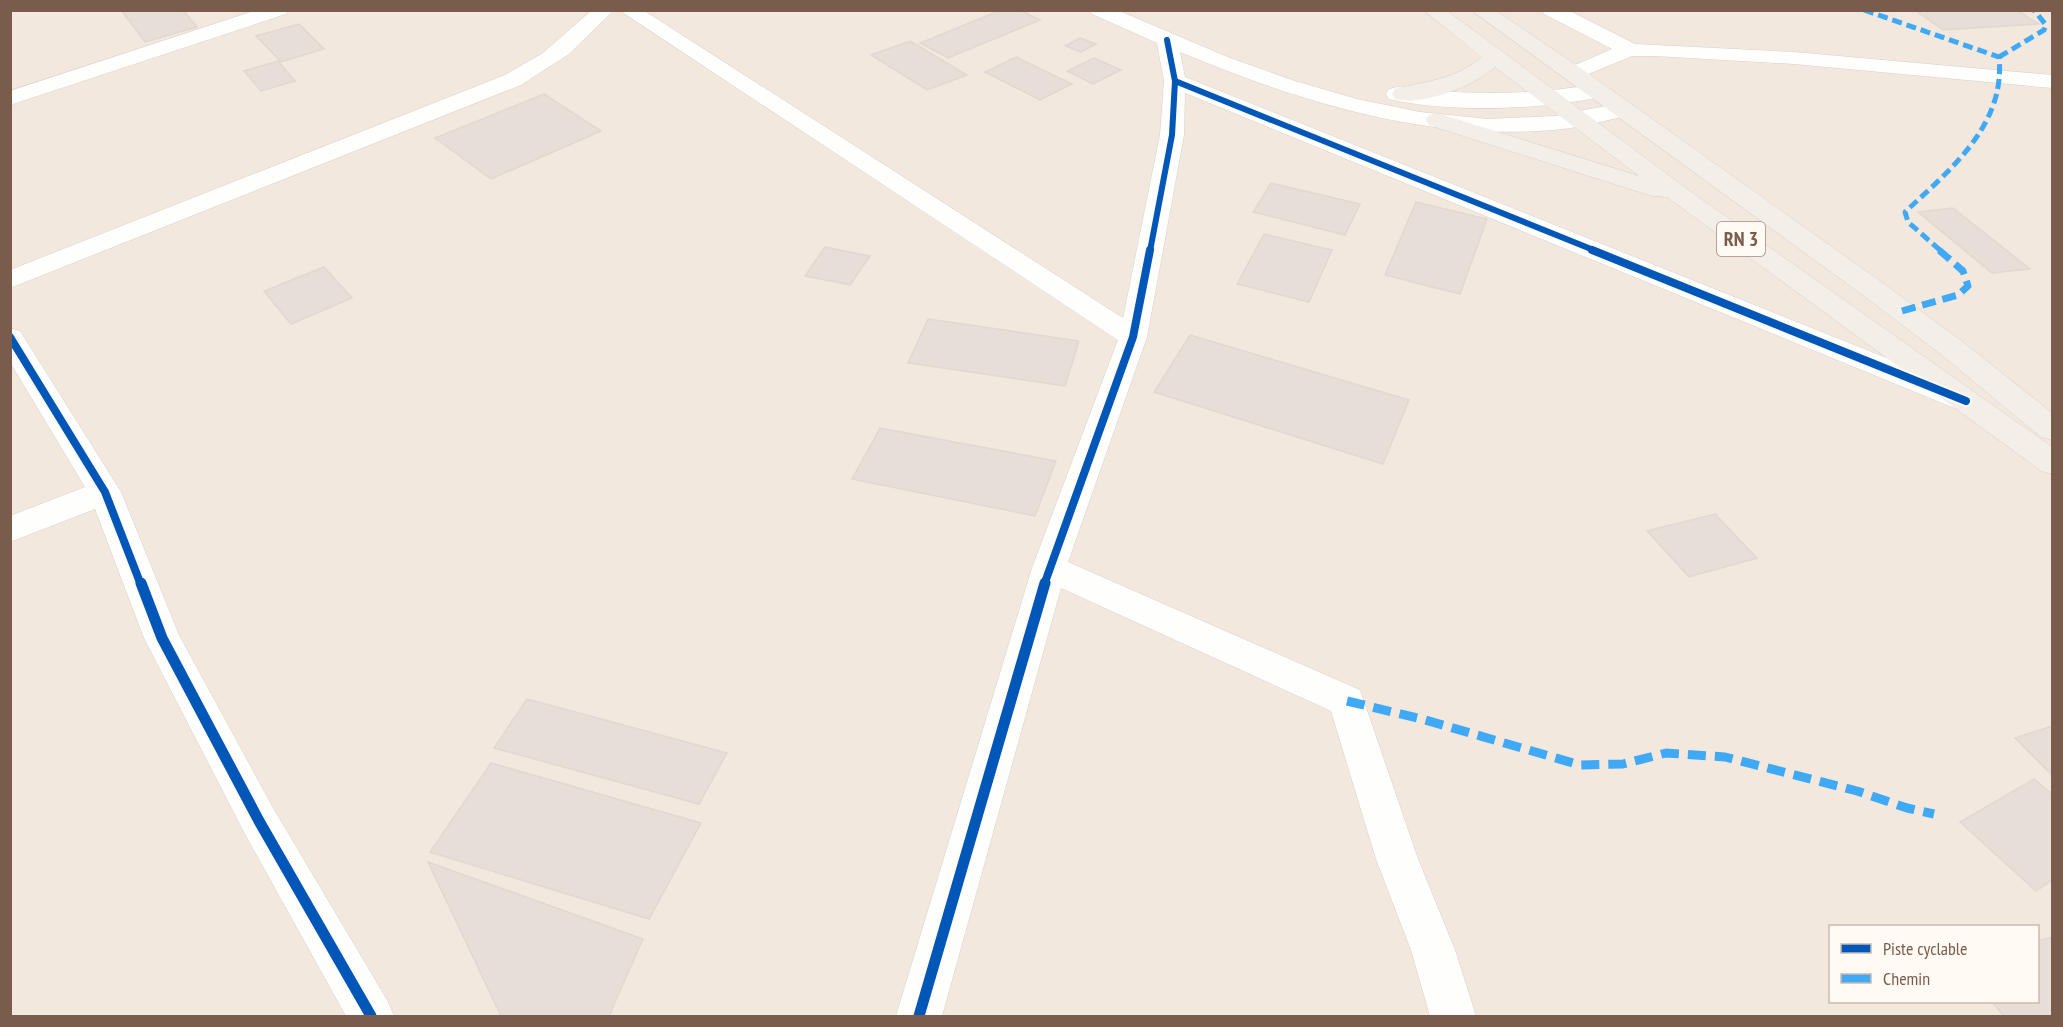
<svg xmlns="http://www.w3.org/2000/svg" width="2063" height="1027" font-family="'PT Sans Narrow',sans-serif">
	<rect width="100%" height="100%" fill="#f9f5f0"/>
	<path fill="#f2e8de" fill-rule="evenodd" d="M10 11H2052V1016H11ZM1830 926H2038V1002H1830Z"/>
	<g fill="#e6ded7" stroke="#e2d8d2" stroke-width="1.5">
		<path d="M121 10H183L197 27 145 42Z"/>
		<path d="M1001 10H1020L1040 20 948 58 920 43Z"/>
		<path d="M1915 10H2017L2039 24 1943 30Z"/>
		<path d="M299 24 324 49 281 62 256 36Z"/>
		<path d="M1080 38 1096 44 1081 52 1065 46Z"/>
		<path d="M910 41 967 75 927 90 871 55Z"/>
		<path d="M1016 57 1072 84 1040 100 985 72Z"/>
		<path d="M1094 58 1121 70 1093 84 1067 71Z"/>
		<path d="M278 61 295 81 261 91 244 71Z"/>
		<path d="M544 94 601 131 491 179 435 138Z"/>
		<path d="M1271 183 1360 204 1345 235 1253 212Z"/>
		<path d="M1416 202 1487 219 1460 294 1385 275Z"/>
		<path d="M1953 208 2030 269 1992 273 1918 212Z"/>
		<path d="M1264 234 1332 250 1309 302 1237 284Z"/>
		<path d="M825 247 870 256 850 285 805 276Z"/>
		<path d="M324 267 352 298 291 324 264 291Z"/>
		<path d="M928 319 1079 341 1065 386 908 363Z"/>
		<path d="M1190 335 1409 400 1383 464 1154 392Z"/>
		<path d="M880 428 1056 461 1035 516 852 479Z"/>
		<path d="M1715 514 1757 558 1689 577 1647 531Z"/>
		<path d="M527 699 727 753 699 804 494 748Z"/>
		<path d="M2052 726V775L2015 738Z"/>
		<path d="M491 763 701 823 649 919 430 852Z"/>
		<path d="M2034 779 2052 794V880L2036 891 1960 822Z"/>
		<path d="M428 862 643 939 609 1016H501Z"/>
		<path d="M2052 937V1016H2004L1992 1002H2038V941Z"/>
	</g>
	<g fill="none" stroke-linecap="round" stroke-linejoin="round">
		<g stroke="#d7d1cb" stroke-width="1">
			<g id="minor">
				<path d="M257 10H289L286 14 10 105V91Z"/>
				<path d="M592 10H614L569 54 521 85 10 288V270L505 75 543 53Z"/>
				<path d="M619 10H643L1123 318 1160 135 1164 81 1157 43 1092 14 1089 10H1117L1230 58 1295 81 1357 99 1420 112 1488 119 1555 116 1621 103 1629 105 1632 110 1629 115C1605 121 1578 128 1553 130 1423 141 1298 101 1180 52L1185 77 1974 393 1978 400 1974 407 1963 410 1952 407 1185 93 1184 135 1147 337 1068 562 1360 690 1418 859 1455 950 1476 1016H1430L1411 950 1376 859 1331 711 1061 588 942 1016H896L1032 568 1118 340Z"/>
				<path d="M1541 10H1568L1635 44 1794 52 2052 75V88L1794 64 1655 56H1632L1574 80 1566 79 1563 74 1566 69 1612 49 1544 14Z"/>
				<path d="M1596 84 1604 86 1607 91 1604 96C1546 110 1447 113 1389 99L1386 94 1389 89 1397 87C1464 95 1529 96 1596 84Z"/>
				<path d="M10 328 20 331 121 492 179 635 273 808 387 1000 394 1016H346L245 834 144 638 95 509 10 542V516L85 487 10 362Z"/>
			</g>
		</g>
		<g stroke="#dad1cc" stroke-width="1">
			<g id="major">
				<path d="M1423 10H1446L1694 194 2052 447V474L2041 471 1667 197 1652 196 1429 125 1426 120 1429 115 1437 113 1639 176 1495 67C1474 86 1423 106 1395 99L1392 94 1395 89C1427 81 1455 80 1482 57Z"/>
				<path d="M1471 10H1495L1582 69 1880 281 1963 342 2052 413V440L2041 437 1943 356 1860 293Z"/>
			</g>
		</g>
		<use href="#minor" fill="#fefefd" fill-rule="evenodd"/>
		<use href="#major" fill="#f3eee8" fill-rule="evenodd"/>
		<g stroke="#3fa9f5" stroke-width="5" stroke-dasharray="10 5" stroke-linecap="butt">
			<path d="M1864 10 1999 57C2006 125 1950 170 1905 212L1908 222 1941 251"/>
			<path d="M1999 57 2044 30 2046 25 2034 10"/>
		</g>
		<path stroke="#3fa9f5" stroke-width="7" stroke-dasharray="14 7" stroke-linecap="butt" d="M1902 311 1958 295 1968 286 1963 271 1939 250"/>
		<path stroke="#3fa9f5" stroke-width="9" stroke-dasharray="18 9" stroke-linecap="butt" d="M1347 701 1422 719 1580 765 1623 764 1666 753 1725 757 1857 791 1907 808 1934 814"/>
		<g stroke="#fffaf3" stroke-width="8">
			<g id="cycleway-far2">
				<path d="M1175 81 1596 251"/>
				<path d="M1150 251 1172 135 1175 81 1167 40"/>
			</g>
		</g>
		<g stroke="#fffaf3" stroke-width="12">
			<g id="cycleway-far1">
				<path d="M1592 250 1966 401"/>
				<path d="M10 337 105 492 141 585"/>
				<path d="M1044 585 1133 337 1150 250"/>
			</g>
		</g>
		<g stroke="#fffaf3" stroke-width="15">
			<g id="cycleway">
				<path d="M141 583 162 638 259 821 371 1016"/>
				<path d="M919 1016 1045 583"/>
			</g>
		</g>
		<use href="#cycleway-far2" stroke="#0057b8" stroke-width="6"/>
		<use href="#cycleway-far1" stroke="#0057b8" stroke-width="8"/>
		<use href="#cycleway" stroke="#0057b8" stroke-width="11"/>
	</g>
	<g text-anchor="middle" dominant-baseline="central" stroke-width="6" stroke-linejoin="round" paint-order="stroke">
		<rect fill="#fffaf3" stroke="#a28b7f" stroke-width="1.5" x="1717" y="222" width="48" height="34" rx="4.5"/>
		<g font-size="20" font-weight="bold" fill="#7a5c4d">
			<text x="1741" y="239">RN 3</text>
		</g>
	</g>
	<rect width="2063" height="1027" fill="none" stroke="#7a5c4d" stroke-width="24"/>
	<rect x="1829" y="925" width="210" height="78" fill="#fffaf3" stroke="#cabbb1" stroke-width="1.5"/>
	<rect x="1841" y="944" width="30" height="9" fill="#0057b8" stroke="#cabbb1" stroke-width="1.5"/>
	<text x="1883" y="955" font-size="18" fill="#7a5c4d">Piste cyclable</text>
	<rect x="1841" y="974" width="30" height="9" fill="#3fa9f5" stroke="#cabbb1" stroke-width="1.5"/>
	<text x="1883" y="985" font-size="18" fill="#7a5c4d">Chemin</text>
</svg>
